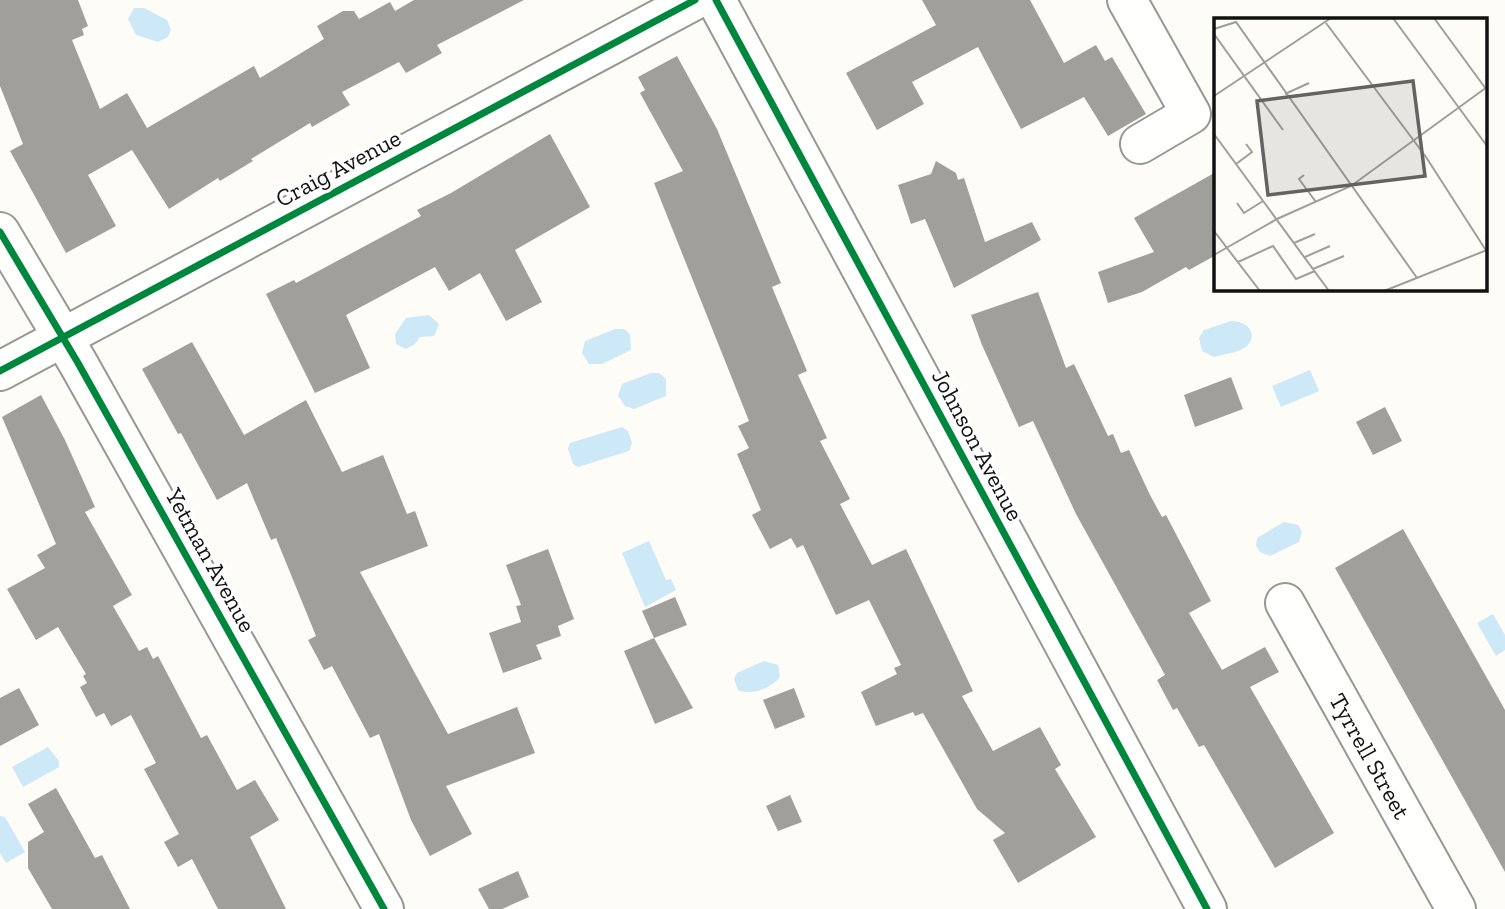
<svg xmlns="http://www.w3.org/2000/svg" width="1505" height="909" font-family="'Zilla Slab',serif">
	<rect width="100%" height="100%" fill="#fdfcf7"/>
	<g fill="#cde8f7">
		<path d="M134 8H144L167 20 171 30 168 37 158 42 136 35 128 19Z"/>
		<path d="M429 315 439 324 434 336 420 337 415 344 406 349 396 344 395 334 406 318Z"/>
		<path d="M1231 321C1245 320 1260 333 1247 346 1239 353 1224 354 1214 357L1202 351 1199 338 1204 330Z"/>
		<path d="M615 329H624L630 334 631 350 602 364H589L582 353 585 341Z"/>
		<path d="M1310 370 1319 391 1281 407 1272 386Z"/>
		<path d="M651 373H659L666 379V396L634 409 625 406 618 396 622 384Z"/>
		<path d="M622 427 628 431 632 443 629 451 578 467 573 464 568 449 570 443Z"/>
		<path d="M1284 522 1298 525 1302 532 1299 542 1270 556 1260 552 1256 546 1257 538Z"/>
		<path d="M649 541 666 580 671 579 676 590 645 607 622 553Z"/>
		<path d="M1493 614 1505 635V650L1496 656 1477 623Z"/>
		<path d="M764 661 778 665 780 676C773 688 751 696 738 690L734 679 737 673Z"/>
		<path d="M48 747 59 761V767L23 787 12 767Z"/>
		<path d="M0 816 5 817 25 852 6 863 0 853Z"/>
	</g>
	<g fill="#a19f9c">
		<path d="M0 0H78L88 26 82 29 84 35 72 40 100 109 127 93 147 128 254 66 260 78 324 39 317 26 343 11H354L359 19 390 2 395 11 414 0H524L437 45 442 53 406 73 399 62 342 92 350 105 312 127 310 123 251 159 253 161 220 181 218 178 169 209 132 150 88 175 116 226 66 253 10 151 23 144 0 86Z"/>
		<path d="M922 0H1030L1064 63 1096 45 1105 61 1112 57 1146 114 1108 136 1084 97 1021 129 978 47 912 82 924 104 877 130 846 73 936 25Z"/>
		<path d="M677 56 717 129 781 283 772 287 807 371 798 375 827 438 820 441 850 499 840 504 872 565 906 549 973 691 962 696 993 751 1040 727 1061 765 1055 769 1096 837 1018 883 993 840 1005 833 977 809 923 713 915 716 913 712 876 726 861 692 897 674 894 668 901 665 869 600 836 615 803 545 797 548 791 538 770 549 752 515 761 510 737 454 749 448 738 426 749 421 654 183 683 171 640 93 645 90 638 77Z"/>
		<path d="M550 134 590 207 515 250 542 302 506 321 480 273 449 291 435 267 346 315 370 368 315 393 266 294 294 280 296 283 421 216 417 210 451 193Z"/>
		<path d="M936 161 956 173 958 180 964 178 985 242 1032 222 1041 240 954 288 925 219 911 224 898 185 931 174Z"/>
		<path d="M1216 172V255L1189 270 1186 267 1142 292 1108 303 1098 272 1154 252 1134 218Z"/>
		<path d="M1038 292 1066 368 1074 364 1108 436 1113 434 1121 453 1129 450 1150 495 1162 517 1166 515 1211 601 1189 613 1222 670 1265 647 1279 672 1250 687 1334 833 1275 868 1204 745 1199 747 1177 708 1173 710 1157 680 1165 675 1076 514 1033 421 1019 427 982 345 971 315Z"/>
		<path d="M192 342 244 435 306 400 342 472 383 455 407 514 415 511 428 546 360 572 448 734 517 707 535 753 446 786 472 834 430 856 411 820 379 734 370 738 332 666 324 670 308 640 316 636 276 538 271 540 247 483 217 500 181 433 178 434 142 369Z"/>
		<path d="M1231 377 1243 409 1195 427 1184 395Z"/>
		<path d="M41 395 65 440 95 507 85 512 132 595 113 606 139 651 147 647 153 659 158 656 201 738 207 735 237 790 255 780 279 820 250 837 286 909H218L192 859 178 867 164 842 179 834 144 769 156 763 131 715 111 726 104 713 96 717 80 687 87 683 83 676 86 674 58 627 36 640 7 589 45 568 37 555 56 544 2 417Z"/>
		<path d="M1385 407 1402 441 1373 455 1356 422Z"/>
		<path d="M1403 529 1505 710V872L1335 568Z"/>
		<path d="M548 549 574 619 558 626 561 636 536 645 542 659 503 673 489 633 521 622 516 606 521 605 506 565Z"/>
		<path d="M675 597 687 625 654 638 642 611Z"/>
		<path d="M654 638 693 708 655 724 624 651Z"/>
		<path d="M19 688 39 725 0 746V698Z"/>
		<path d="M794 688 805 717 775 729 763 700Z"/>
		<path d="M56 788 95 858 102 855 130 909H52L28 868V842L44 832 28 804Z"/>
		<path d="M790 795 802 822 778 831 766 806Z"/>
		<path d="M518 871 529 897 502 909H489L478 889Z"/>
	</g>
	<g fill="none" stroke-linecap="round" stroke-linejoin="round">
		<g stroke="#979795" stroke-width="42">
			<g id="minor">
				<path d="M716 0 1207 909"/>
				<path d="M1127 0 1191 114 1140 144"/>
				<path d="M0 232 78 363 384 909"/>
				<path d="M0 371 695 0"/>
				<path id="s1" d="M1285 603 1456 909"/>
			</g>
		</g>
		<use href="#minor" stroke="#fffffe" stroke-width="38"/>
		<g stroke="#fff" stroke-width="11">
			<g id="cycleway">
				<path d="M716 0 1207 909"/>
				<path d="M0 232 78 363 384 909"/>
				<path d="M0 371 695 0"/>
			</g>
		</g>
		<use href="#cycleway" stroke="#00873e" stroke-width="7"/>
	</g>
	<g text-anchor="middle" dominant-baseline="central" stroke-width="7" stroke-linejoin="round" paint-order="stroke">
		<g font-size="24" fill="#111" stroke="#fff">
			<text transform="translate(338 168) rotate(-28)">Craig Avenue</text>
			<text transform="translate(978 445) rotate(62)">Johnson Avenue</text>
			<text transform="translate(211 560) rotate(61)">Yetman Avenue</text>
			<text stroke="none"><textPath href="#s1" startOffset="175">Tyrrell Street</textPath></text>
		</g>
	</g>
	<g transform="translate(1214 18)">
		<rect width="273" height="273" fill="#fdfcf7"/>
		<path fill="none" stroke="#9f9e9b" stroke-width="2" d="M179 0 273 128M220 0 272 71M112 5 212 139 273 234M0 11 22 4 203 260M0 16 69 112M71 76 95 65M0 78 117 0M0 116 115 273M22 146 38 134 32 126M90 157 85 161 102 184M23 185 30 195 49 183M0 213 46 273M80 225 101 216M0 237 63 201 137 168 273 69M91 239 116 228M24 244 59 228 82 261 101 253M99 251 130 238M170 273 273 232"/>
		<path fill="#646362" fill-opacity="0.15" stroke="#646362" stroke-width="3.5" d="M199 63 211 158 54 177 43 83Z"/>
		<rect width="273" height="273" fill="none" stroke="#111" stroke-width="3.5"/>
	</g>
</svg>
